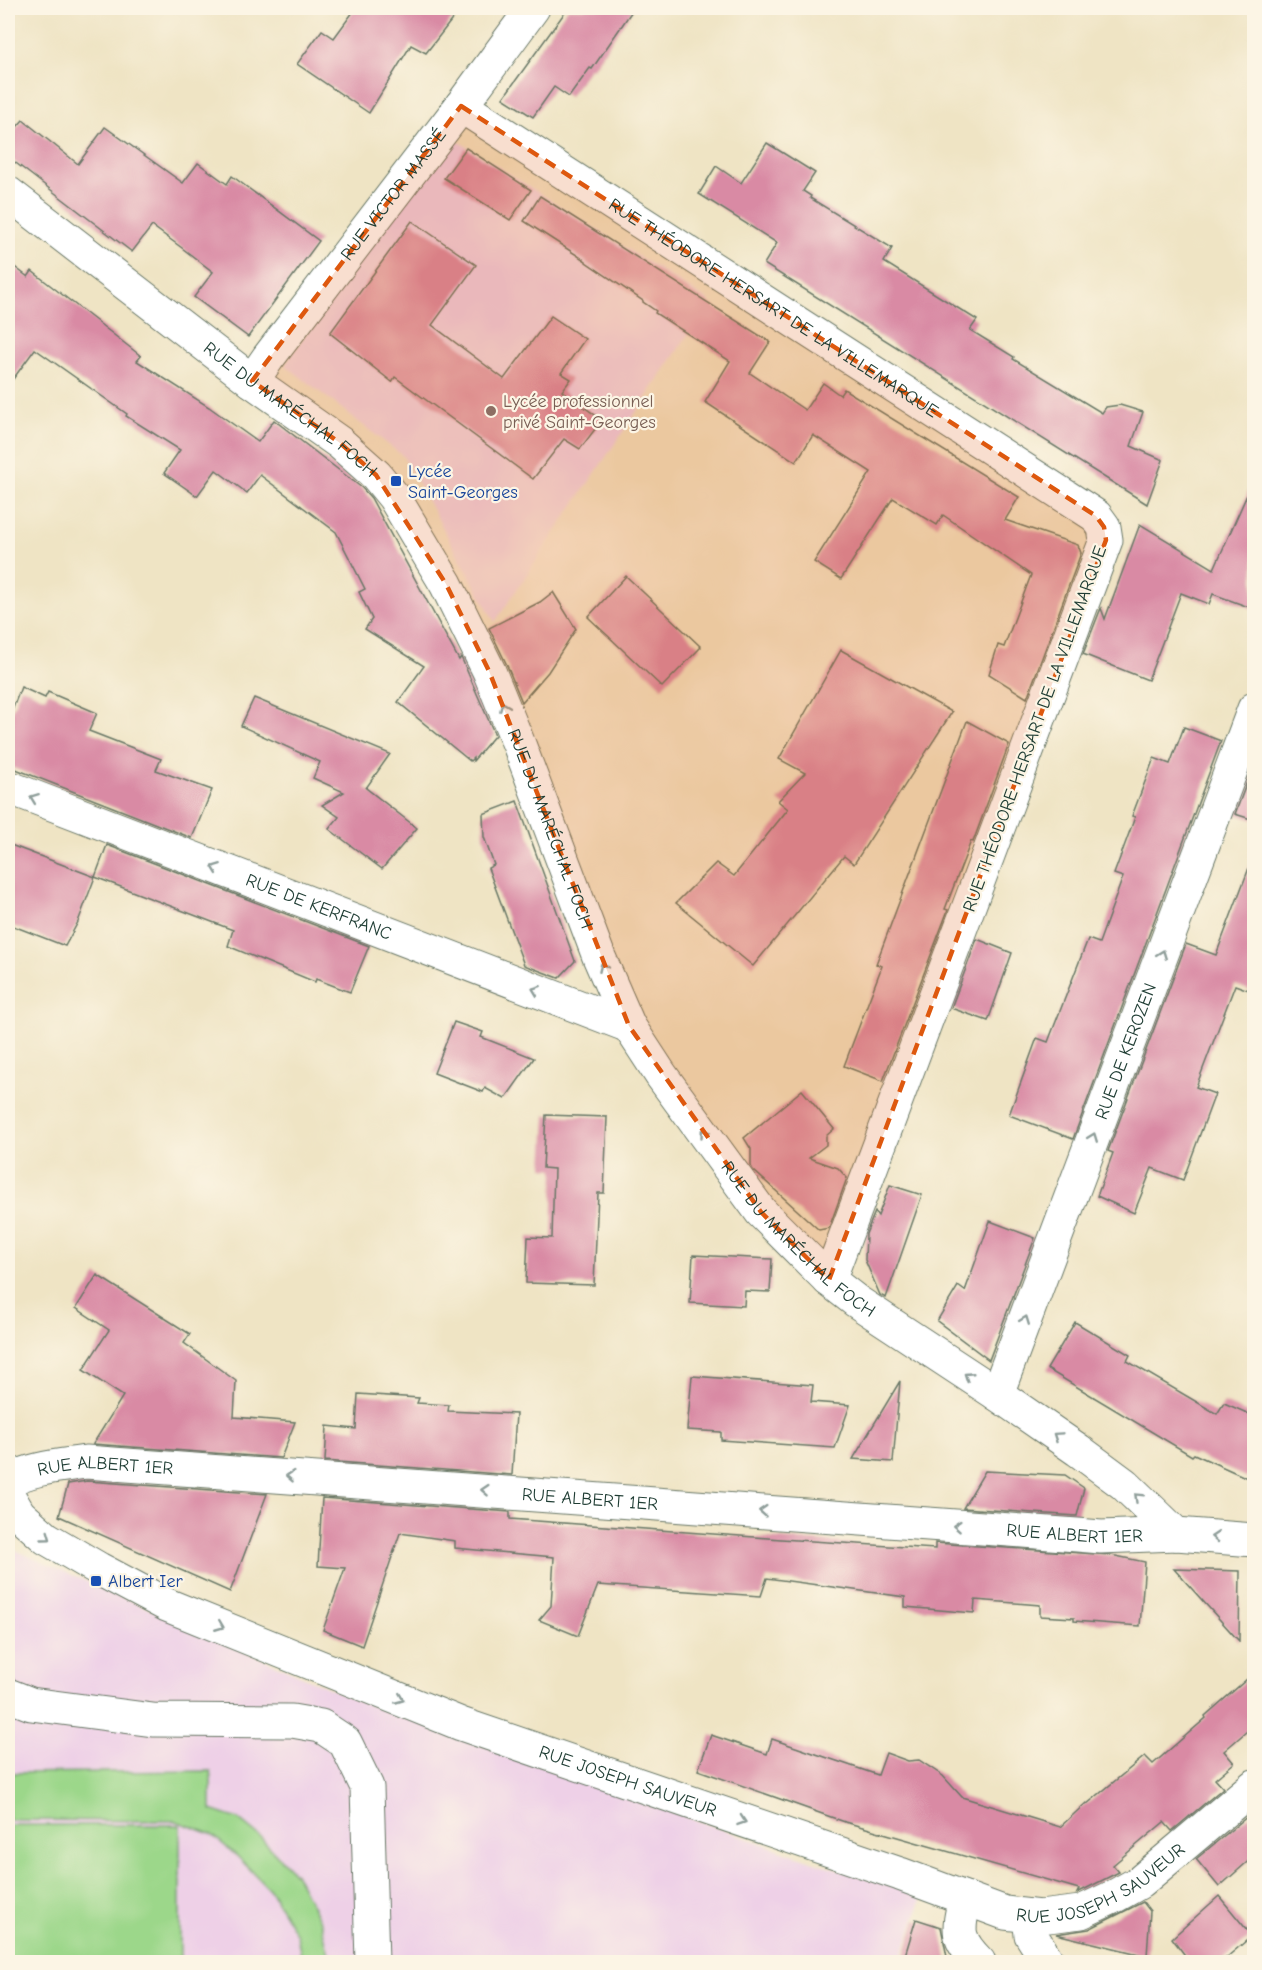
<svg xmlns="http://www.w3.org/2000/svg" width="1262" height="1970" font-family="'Comic Neue',sans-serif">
	<rect width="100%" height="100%" fill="#fcf5e5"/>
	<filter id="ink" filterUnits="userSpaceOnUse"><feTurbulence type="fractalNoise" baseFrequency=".0167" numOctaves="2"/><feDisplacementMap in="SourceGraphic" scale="12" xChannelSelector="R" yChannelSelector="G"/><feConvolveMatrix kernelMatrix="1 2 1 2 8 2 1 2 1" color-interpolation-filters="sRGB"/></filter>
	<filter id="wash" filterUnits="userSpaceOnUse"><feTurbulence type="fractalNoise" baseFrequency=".008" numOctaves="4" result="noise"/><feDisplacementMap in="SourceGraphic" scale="24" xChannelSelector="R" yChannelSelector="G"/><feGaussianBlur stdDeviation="1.35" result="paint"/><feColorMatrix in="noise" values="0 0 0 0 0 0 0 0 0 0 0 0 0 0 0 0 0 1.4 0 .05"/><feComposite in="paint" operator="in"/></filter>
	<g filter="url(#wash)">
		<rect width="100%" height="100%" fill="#efe4c4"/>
		<g fill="#eed0e7">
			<path d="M442 131 710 302 495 622 403 456 285 365Z"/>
			<path d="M8 1547 356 1700 814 1862 923 1895 900 1962H8Z"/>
		</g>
		<g fill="#9cd78a" stroke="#5e8a5f" stroke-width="1.5">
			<path d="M211 1771V1810L238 1819 259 1836 296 1875 321 1923 331 1962H302L297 1935 270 1890 238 1857 211 1834 176 1821 8 1820V1773Z"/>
			<rect x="8" y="1825" width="172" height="137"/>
		</g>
		<g id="blocks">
			<g fill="#d98aa4">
				<path d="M356 8H461L426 53 411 45 369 113 297 64 322 30 334 38Z"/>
				<path d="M568 8H634L592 69 590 68 569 97 554 87 533 117 503 98Z"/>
				<path d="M23 120 78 164 105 127 183 183 198 163 227 184 232 176 319 241 248 337 194 297 213 272 182 248 152 226 132 252 8 157V137Z"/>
				<path d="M767 143 815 173 803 191 811 196 810 198 892 248 884 262 977 320 970 330 1014 357 1013 359 1102 413 1106 407 1120 405 1143 412 1131 446 1163 460 1147 504 764 264 777 243 699 194 716 166 741 183Z"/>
				<path d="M466 148 531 190 510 220 444 178Z"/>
				<path d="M540 196 770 342 750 373 805 410 823 383 840 395 844 389 1019 497 1005 520 1078 545 1081 553 1027 698 989 674 998 645 1004 647 1031 575 943 515 937 525 893 498 841 579 814 562 871 472 813 435 796 462 705 402 730 361 655 313 656 311 643 302V301L586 262V261L524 221Z"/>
				<path d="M412 221 476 265 432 325 504 379 551 316 585 339 561 373 571 379 562 391 602 420 580 449 564 439 533 479 395 377 392 382 330 333Z"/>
				<path d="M8 262 28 277 32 271 141 356 137 361 209 407 258 442 274 420 362 488 371 498 459 660 461 657 495 735 473 761V758L470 761 398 702 424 666 365 629 372 619 359 592 365 589 336 532 260 475 247 493 216 470 197 496 164 473 180 450 126 416 127 414 35 349 8 386Z"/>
				<path d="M1254 479V609L1213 594 1209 604 1181 593 1148 680 1083 654 1101 608 1105 619 1140 524 1214 569Z"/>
				<path d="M626 576 701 647 662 687 588 617Z"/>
				<path d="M553 592 576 629 548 672 522 702 506 663 489 628 540 602Z"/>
				<path d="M841 650 952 712 854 864 844 856 753 966 676 903 716 863 734 876 788 809 778 801 805 773 779 759Z"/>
				<path d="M21 687 45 698 48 692 97 713 89 731 161 759 156 770 212 790 192 838 8 766V721Z"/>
				<path d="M254 698 390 754 366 788 417 828 382 869 329 829 339 817 322 805 344 792 313 778 320 762 241 726Z"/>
				<path d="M967 721 1009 744 973 842 971 841 945 909 948 910 883 1081 844 1066 882 966 876 964Z"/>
				<path d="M1184 727 1221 741 1073 1139 1009 1115 1037 1038 1048 1042 1088 939 1099 943 1123 877 1114 874 1135 817 1132 816 1154 758 1170 764Z"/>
				<path d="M1250 774 1254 775V820L1235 814Z"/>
				<path d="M517 801 575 961 559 978 524 965 488 868 494 865 484 837 483 814Z"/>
				<path d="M8 844 95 877 78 922 65 946 8 924Z"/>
				<path d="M107 845 369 946 350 992 316 979 315 982 228 946 233 930 95 877Z"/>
				<path d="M1252 860 1254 861V992L1235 985 1196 1087 1215 1094 1183 1180 1152 1168 1134 1213 1097 1196 1113 1153 1108 1151 1186 944 1216 955Z"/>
				<path d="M977 939 1012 953 988 1021 951 1008Z"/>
				<path d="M454 1022 483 1032 481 1037 534 1058 505 1099 485 1088 483 1092 434 1073Z"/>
				<path d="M802 1090 834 1129 826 1136V1145L809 1158 838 1168 847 1178 829 1228 819 1230 753 1170 751 1166V1149L744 1138Z"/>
				<path d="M546 1115 607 1117 604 1193H598L594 1285 526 1283 528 1237 552 1238 554 1169 543 1168Z"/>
				<path d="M890 1185 922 1195 886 1298 880 1295 865 1260 866 1234 875 1212 878 1216Z"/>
				<path d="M990 1221 1035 1238 989 1360 937 1321 958 1286 965 1291Z"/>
				<path d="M693 1255 772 1259 770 1292 745 1291 744 1306 690 1303Z"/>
				<path d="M97 1275 190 1334 184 1343 236 1381 234 1417 295 1422 281 1458 93 1444 123 1396 83 1370 109 1330 76 1308Z"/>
				<path d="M1075 1322 1130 1355 1127 1361 1217 1414 1224 1403 1254 1416V1481L1194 1454 1192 1456 1047 1369Z"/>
				<path d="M692 1376 813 1385 811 1402 850 1405 835 1448 721 1440V1432L687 1430Z"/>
				<path d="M900 1381 893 1462 853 1459Z"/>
				<path d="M358 1394 419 1398 417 1403 449 1405 448 1411 516 1414 512 1475 325 1461 327 1426 356 1429Z"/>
				<path d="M985 1471 1065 1475 1084 1488 1077 1516 963 1508Z"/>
				<path d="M87 1481 267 1494 230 1592 59 1516 68 1484Z"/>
				<path d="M322 1498 510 1512V1519L781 1539 935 1549V1543L1111 1555 1145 1562 1140 1626 1074 1621V1618L1040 1616V1605L975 1600 974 1613 905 1607V1597L767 1578 761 1596 598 1585 578 1636 539 1620 551 1606 554 1557 455 1548V1541L400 1533 362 1646 323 1630 345 1568 318 1566Z"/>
				<path d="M1174 1569 1240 1571 1239 1641Z"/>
				<path d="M1254 1673V1725L1224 1751 1234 1763 1215 1779 1223 1788 1172 1831 1164 1822 1113 1865 1119 1872 1077 1893 1079 1889 845 1822 698 1770 711 1735 767 1754 772 1739 878 1775 886 1753 908 1761 919 1760 943 1776 962 1797 1060 1827 1086 1803 1087 1804 1145 1756 1153 1764 1206 1718 1205 1716Z"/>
				<path d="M1248 1816 1254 1823V1856L1219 1887 1196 1859Z"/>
				<path d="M1219 1896 1252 1936 1221 1962H1190L1172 1938Z"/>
				<path d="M1143 1902 1150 1911 1147 1956 1056 1934 1089 1929Z"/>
				<path d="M916 1919 941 1927 948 1962H903Z"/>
			</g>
		</g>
	</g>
	<g filter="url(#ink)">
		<use href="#blocks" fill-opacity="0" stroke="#687766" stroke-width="1.5"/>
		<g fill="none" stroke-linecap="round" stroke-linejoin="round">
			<g stroke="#687766" stroke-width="35">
				<g id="minor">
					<path id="s1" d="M461 106 1096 516 1104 527 1106 540 829 1280"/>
					<path id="s2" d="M8 193 252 381 340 443 376 475 394 497 446 584 489 671 520 747 599 957 629 1026 661 1075 761 1212 829 1280 856 1301 997 1394 1078 1450 1124 1484 1176 1534"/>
					<path id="s3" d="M252 381 268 358 461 106 533 8"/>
					<path id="s4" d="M8 787 629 1026"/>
					<path id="s5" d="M997 1394 1254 709"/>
					<path id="s6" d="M8 1481C31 1468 60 1466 86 1462L1077 1535 1101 1537 1176 1534 1254 1540"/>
					<path id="s7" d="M8 1495 19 1514 46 1538 99 1569 167 1605 461 1724 900 1874 1005 1913 1040 1917 1081 1912 1115 1896 1140 1882 1254 1786"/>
					<path d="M8 1695 31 1704 153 1720 292 1721 321 1726 345 1742 367 1787 372 1962"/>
					<path d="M965 1898C958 1930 955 1938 979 1962"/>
					<path d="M1029 1916 1031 1935 1048 1962"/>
				</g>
			</g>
			<use href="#minor" stroke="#fff" stroke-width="33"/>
		</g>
		<defs><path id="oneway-chevron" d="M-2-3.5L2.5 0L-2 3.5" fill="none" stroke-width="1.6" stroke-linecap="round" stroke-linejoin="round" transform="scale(1.5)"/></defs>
		<g stroke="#8f9e9a">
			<use href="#oneway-chevron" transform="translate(504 706) rotate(-112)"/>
			<use href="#oneway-chevron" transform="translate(34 798) rotate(-159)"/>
			<use href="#oneway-chevron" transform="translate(216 868) rotate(-159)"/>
			<use href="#oneway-chevron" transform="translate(1162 954) rotate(-69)"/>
			<use href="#oneway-chevron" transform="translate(603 967) rotate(-114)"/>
			<use href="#oneway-chevron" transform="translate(536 990) rotate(-159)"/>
			<use href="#oneway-chevron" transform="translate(704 1133) rotate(-126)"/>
			<use href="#oneway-chevron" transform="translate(1093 1137) rotate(-69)"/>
			<use href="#oneway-chevron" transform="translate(1025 1320) rotate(-69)"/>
			<use href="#oneway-chevron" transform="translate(968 1376) rotate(-147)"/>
			<use href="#oneway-chevron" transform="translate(1057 1436) rotate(-146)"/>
			<use href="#oneway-chevron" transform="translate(290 1476) rotate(-176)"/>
			<use href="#oneway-chevron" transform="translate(485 1490) rotate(-176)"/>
			<use href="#oneway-chevron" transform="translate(1138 1497) rotate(-136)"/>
			<use href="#oneway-chevron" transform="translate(763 1511) rotate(-176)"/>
			<use href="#oneway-chevron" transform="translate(957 1526) rotate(-176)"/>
			<use href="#oneway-chevron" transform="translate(47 1537) rotate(36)"/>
			<use href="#oneway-chevron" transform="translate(1215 1537) rotate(-175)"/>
			<use href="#oneway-chevron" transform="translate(220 1626) rotate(22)"/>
			<use href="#oneway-chevron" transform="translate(400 1699) rotate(22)"/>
			<use href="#oneway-chevron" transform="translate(742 1821) rotate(19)"/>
		</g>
	</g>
	<path fill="#de580e" fill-opacity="0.2" stroke="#de580e" stroke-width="4.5" stroke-dasharray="12 8" stroke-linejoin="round" d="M461 106 1096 516 1104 527 1106 540 829 1280 761 1212 629 1026 489 671 446 584 376 475 340 443 252 381Z"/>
	<circle fill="#8d6e63" stroke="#fcf5e5" stroke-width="2" cx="491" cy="411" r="6"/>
	<g fill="#1a4fb4" stroke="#fcf5e5" stroke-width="2">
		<rect x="390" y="475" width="12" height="12" rx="3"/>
		<rect x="90" y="1575" width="12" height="12" rx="3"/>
	</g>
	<g text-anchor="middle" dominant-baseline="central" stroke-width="4.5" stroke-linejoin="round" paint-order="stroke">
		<g font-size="18" fill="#1f3d34" stroke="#fcf5e5">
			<text stroke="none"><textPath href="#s3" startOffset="234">RUE VICTOR MASSÉ</textPath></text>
			<text stroke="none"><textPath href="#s1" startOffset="372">RUE THÉODORE HERSART DE LA VILLEMARQUE</textPath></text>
			<text stroke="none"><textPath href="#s2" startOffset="356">RUE DU MARÉCHAL FOCH</textPath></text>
			<text transform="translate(1035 729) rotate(-70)">RUE THÉODORE HERSART DE LA VILLEMARQUE</text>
			<text stroke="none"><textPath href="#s2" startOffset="860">RUE DU MARÉCHAL FOCH</textPath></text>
			<text stroke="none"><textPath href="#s4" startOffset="333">RUE DE KERFRANC</textPath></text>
			<text stroke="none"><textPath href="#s5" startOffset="366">RUE DE KEROZEN</textPath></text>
			<text stroke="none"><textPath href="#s2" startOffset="1346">RUE DU MARÉCHAL FOCH</textPath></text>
			<text stroke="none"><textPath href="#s6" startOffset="100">RUE ALBERT 1ER</textPath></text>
			<text stroke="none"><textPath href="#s6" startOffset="586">RUE ALBERT 1ER</textPath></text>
			<text stroke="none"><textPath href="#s6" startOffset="1072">RUE ALBERT 1ER</textPath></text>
			<text stroke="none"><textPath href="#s7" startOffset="690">RUE JOSEPH SAUVEUR</textPath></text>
			<text stroke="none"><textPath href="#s7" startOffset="1194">RUE JOSEPH SAUVEUR</textPath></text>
		</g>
		<g font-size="18" fill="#785e54" stroke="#fcf5e5" text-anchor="start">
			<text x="503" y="401">Lycée professionnel<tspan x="503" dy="21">privé Saint-Georges</tspan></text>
		</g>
		<g font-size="18" fill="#164399" stroke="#fcf5e5" text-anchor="start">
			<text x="408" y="471">Lycée<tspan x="408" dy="21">Saint-Georges</tspan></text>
			<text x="108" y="1581">Albert Ier</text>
		</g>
	</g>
	<rect width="1262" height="1970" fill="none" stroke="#fcf5e5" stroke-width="30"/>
</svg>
